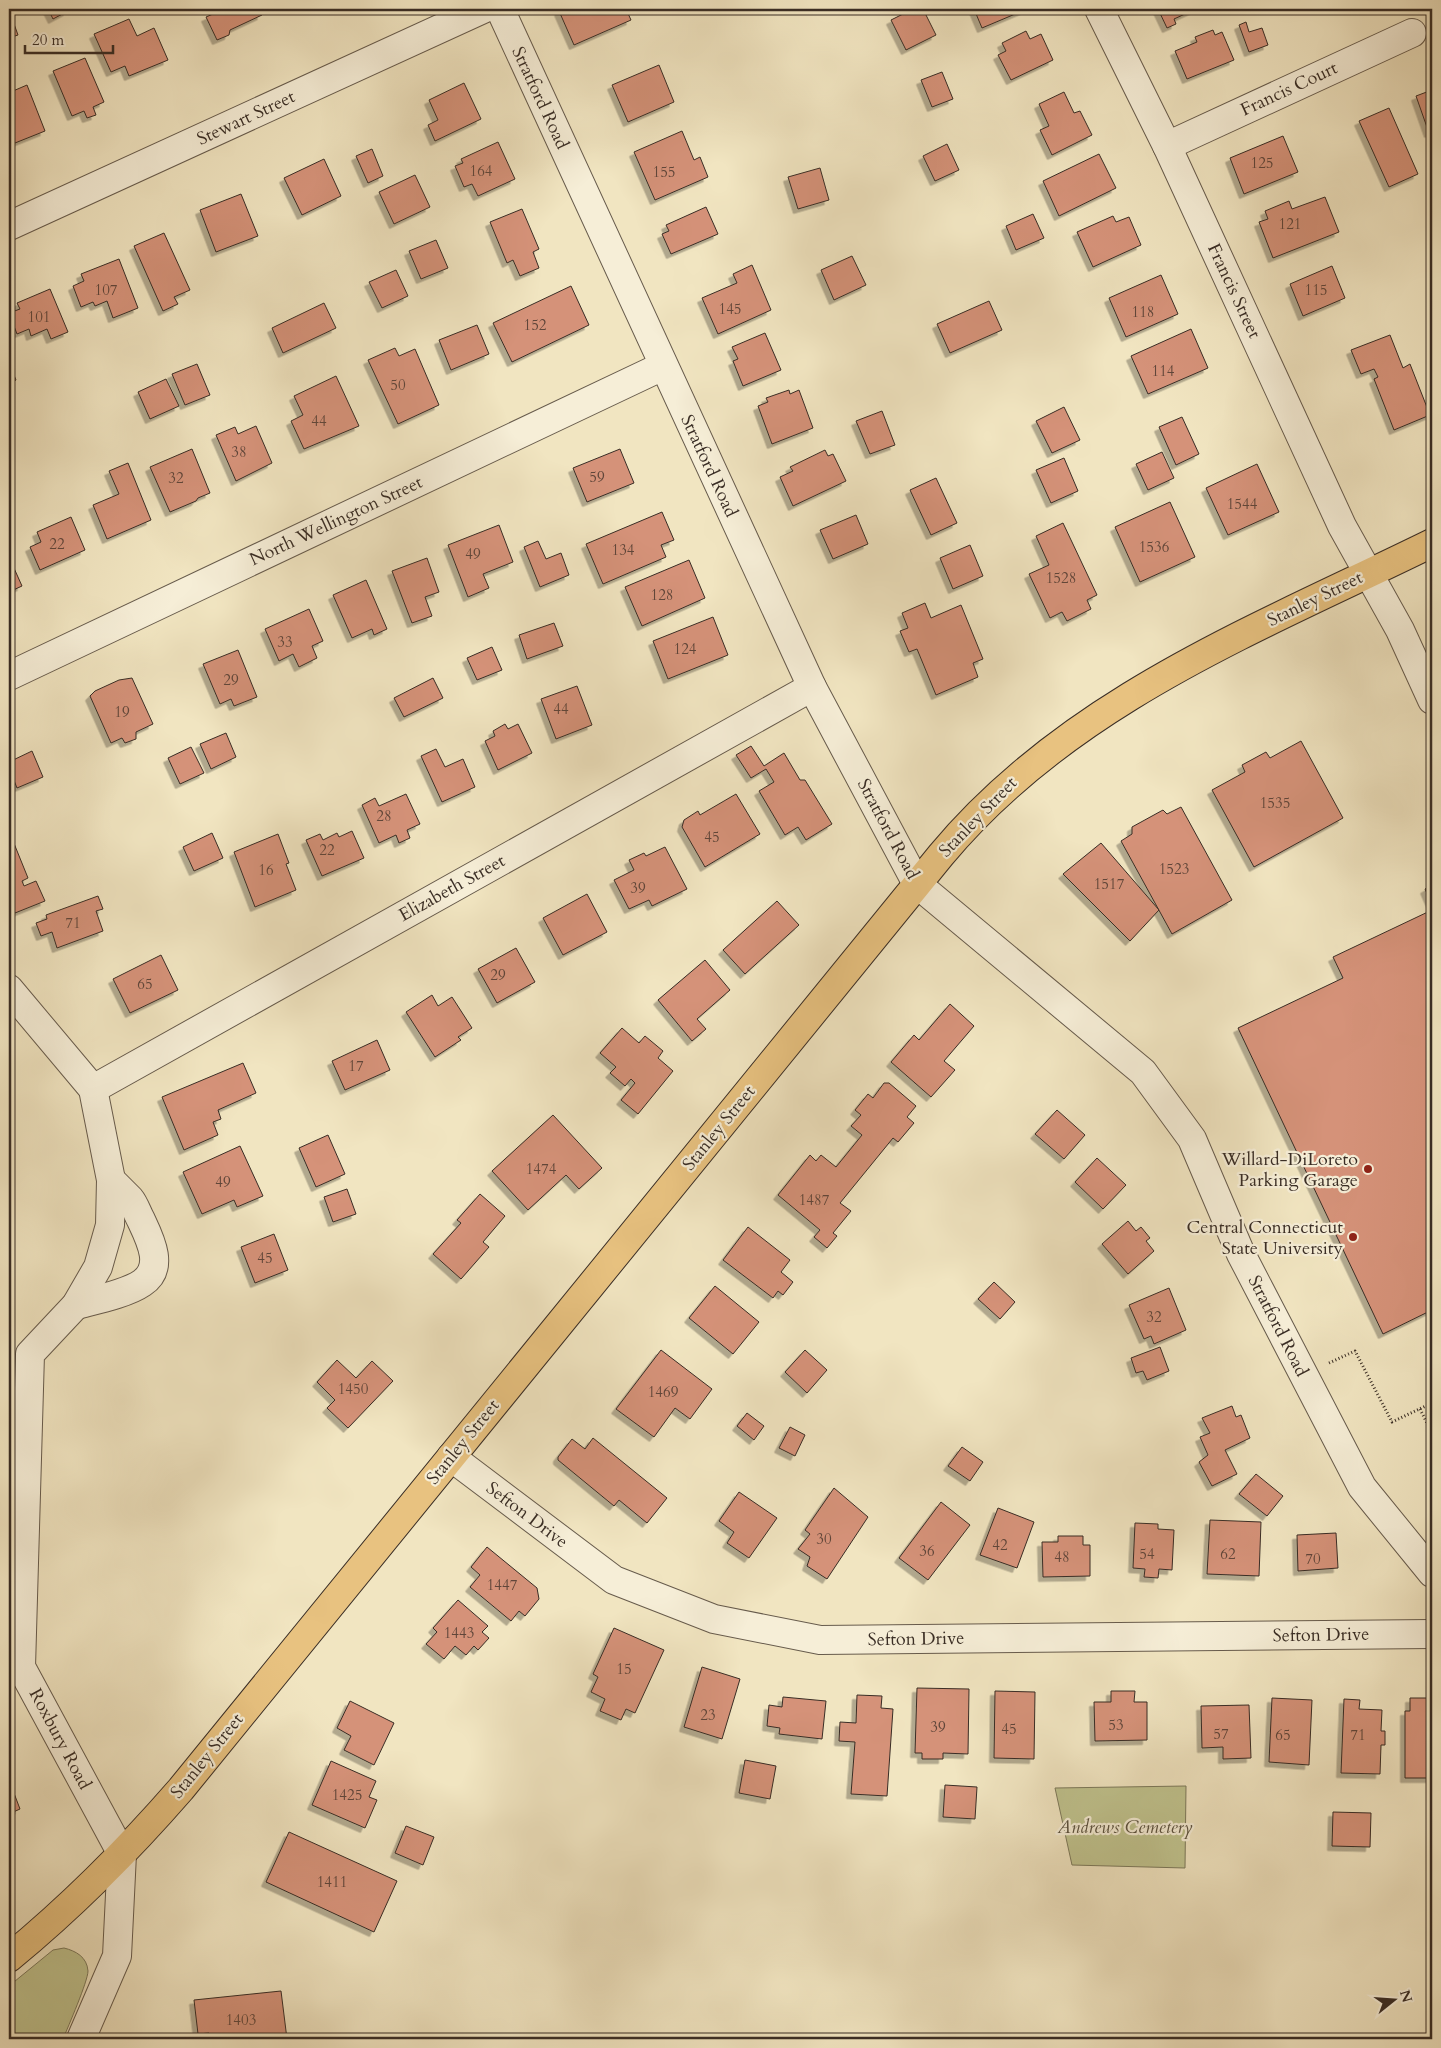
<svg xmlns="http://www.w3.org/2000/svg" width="1441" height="2048" font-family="Cardo,serif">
	<defs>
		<filter id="shadow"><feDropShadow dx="-4.5" dy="4.5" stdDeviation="0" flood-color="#0004"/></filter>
	</defs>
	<rect width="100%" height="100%" fill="#f1e5c1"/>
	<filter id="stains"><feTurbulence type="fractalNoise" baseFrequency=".004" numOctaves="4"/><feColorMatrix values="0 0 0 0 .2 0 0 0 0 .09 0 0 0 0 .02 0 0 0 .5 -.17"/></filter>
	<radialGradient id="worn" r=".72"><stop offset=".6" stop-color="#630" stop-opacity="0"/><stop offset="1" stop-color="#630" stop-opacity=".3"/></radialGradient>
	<g fill="#c0c38e" stroke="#7c785a">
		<path d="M1186 1786 1185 1868 1072 1865 1055 1788Z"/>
		<path d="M64 1948C76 1951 87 1957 88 1971 88 1981 68 2027 63 2039H9V1986L53 1950Z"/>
	</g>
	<g fill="#d59279" stroke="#392d25" filter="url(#shadow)">
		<path d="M48 9H67L68 11 53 19Z"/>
		<path d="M220 9H259L262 15 230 30 229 35 217 40 206 17 220 11Z"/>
		<path d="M564 9H626L631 20 574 45 559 11Z"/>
		<path d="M913 9H923L936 35 906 50 891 20Z"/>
		<path d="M974 9H1027L982 28Z"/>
		<path d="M1158 9H1196L1174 19 1176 24 1167 28Z"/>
		<path d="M9 10 18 35 9 38Z"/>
		<path d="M129 19 137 36 154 28 168 60 129 76 125 66 111 72 94 34Z"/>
		<path d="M1246 22 1249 32 1262 28 1268 45 1249 52 1239 25Z"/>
		<path d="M1213 30 1215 35 1222 32 1234 60 1187 79 1175 51 1197 42 1195 37Z"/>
		<path d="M1026 31 1030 39 1041 34 1053 60 1011 80 998 55 1006 51 1002 43Z"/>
		<path d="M85 58 104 102 93 107 96 115 87 118 84 111 72 116 53 71Z"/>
		<path d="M659 65 674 102 628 122 612 85Z"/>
		<path d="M942 72 953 99 932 107 921 80Z"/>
		<path d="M9 80 13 91 27 85 45 131 10 145Z"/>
		<path d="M464 83 481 119 435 141 428 125 438 120 429 100Z"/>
		<path d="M1432 90V132L1429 133 1416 96Z"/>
		<path d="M1064 92 1074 113 1080 111 1092 135 1052 155 1040 130 1049 126 1039 104Z"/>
		<path d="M1389 108 1418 174 1389 187 1359 121Z"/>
		<path d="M682 131 694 160 700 157 708 177 655 200 634 152Z"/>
		<path d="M1283 136 1298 172 1244 194 1230 158Z"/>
		<path d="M498 142 515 179 478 196 472 184 464 187 455 166 463 163 461 159Z"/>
		<path d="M947 144 959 170 935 181 923 156Z"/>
		<path d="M372 149 383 176 368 183 356 156Z"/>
		<path d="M1099 154 1116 188 1059 216 1043 181Z"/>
		<path d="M324 159 341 196 302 215 284 178Z"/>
		<path d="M820 168 829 200 798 209 788 177Z"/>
		<path d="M415 175 430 207 394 224 379 192Z"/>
		<path d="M241 194 258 236 216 252 200 210Z"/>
		<path d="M1325 197 1339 232 1273 258 1259 222 1268 219 1265 211 1289 201 1292 209Z"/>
		<path d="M706 207 718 234 671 254 662 234 669 231 666 225Z"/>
		<path d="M522 209 539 249 533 252 539 268 520 276 513 260 507 263 490 222Z"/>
		<path d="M1033 214 1044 238 1016 250 1006 226Z"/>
		<path d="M1113 216 1116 222 1129 217 1141 245 1093 267 1077 232Z"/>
		<path d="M164 233 190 290 174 297 178 304 163 311 134 246Z"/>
		<path d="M436 240 448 268 421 279 409 251Z"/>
		<path d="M852 256 866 285 834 300 821 270Z"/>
		<path d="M119 259 138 308 113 318 107 301 95 306 93 302 81 307 73 286 84 281 81 274Z"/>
		<path d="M752 265 771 310 718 334 702 298 737 283 733 274Z"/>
		<path d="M1332 266 1345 298 1303 316 1290 284Z"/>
		<path d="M396 270 408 296 382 308 369 282Z"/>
		<path d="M1161 275 1178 314 1126 337 1109 298Z"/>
		<path d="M571 286 589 325 512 362 493 323Z"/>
		<path d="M50 289 68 332 51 339 47 329 31 336 29 329 17 334 9 313 20 309 17 303Z"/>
		<path d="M989 301 1002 330 950 353 937 324Z"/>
		<path d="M324 303 336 328 283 353 272 328Z"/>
		<path d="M477 325 489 354 451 370 439 340Z"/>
		<path d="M1191 329 1208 368 1148 394 1131 356Z"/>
		<path d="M765 333 781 370 743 386 733 361 738 359 732 347Z"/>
		<path d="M1390 335 1403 368 1410 364 1430 415 1394 430 1374 379 1378 377 1374 369 1361 374 1351 350Z"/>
		<path d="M395 348 399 356 415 349 439 405 398 424 368 360Z"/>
		<path d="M9 363 16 380 9 384Z"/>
		<path d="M197 364 210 395 185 405 172 374Z"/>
		<path d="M336 376 359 426 304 449 291 421 303 415 294 396Z"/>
		<path d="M166 379 179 406 150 419 138 392Z"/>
		<path d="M789 390 790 394 799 390 813 428 772 444 758 406 768 402 766 398Z"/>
		<path d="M1064 407 1080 440 1052 453 1036 421Z"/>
		<path d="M882 411 895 445 870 454 856 421Z"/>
		<path d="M1182 417 1199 454 1176 465 1159 427Z"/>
		<path d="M256 426 272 463 236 481 216 435 235 427 238 434Z"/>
		<path d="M192 449 210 493 198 498 196 501 170 512 150 467Z"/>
		<path d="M620 449 634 483 587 502 573 468Z"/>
		<path d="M825 450 828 456 833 454 846 481 793 506 780 477 793 471 790 467Z"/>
		<path d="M1162 452 1174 478 1148 490 1136 464Z"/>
		<path d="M1064 458 1078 491 1051 503 1036 470Z"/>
		<path d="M128 463 151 520 107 539 93 505 119 494 109 471Z"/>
		<path d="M1257 464 1279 512 1228 535 1206 488Z"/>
		<path d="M936 478 957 523 931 535 910 490Z"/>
		<path d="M1170 502 1195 557 1140 582 1115 527Z"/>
		<path d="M662 512 674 540 661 545 666 557 603 584 586 544Z"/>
		<path d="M856 515 868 544 833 559 820 530Z"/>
		<path d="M71 517 85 550 40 570 30 547 41 542 37 532Z"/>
		<path d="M1063 523 1097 595 1087 600 1091 609 1067 621 1062 612 1050 618 1029 574 1049 565 1036 536Z"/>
		<path d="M499 525 513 562 483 574 489 588 468 597 448 545Z"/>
		<path d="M538 541 546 559 561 553 569 575 540 587 524 547Z"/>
		<path d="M970 545 983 576 953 589 940 558Z"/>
		<path d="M9 557 22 586 9 592Z"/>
		<path d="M427 558 439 592 425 597 432 616 412 623 392 571Z"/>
		<path d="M689 560 705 598 642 626 625 587Z"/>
		<path d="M366 580 387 629 374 635 372 629 352 638 333 595Z"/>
		<path d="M925 603 931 618 961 605 983 659 973 663 978 677 936 695 917 649 909 652 900 631 908 628 902 613Z"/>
		<path d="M309 609 323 641 312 646 317 658 299 667 293 654 279 661 265 629Z"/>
		<path d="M713 617 728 655 668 679 653 641Z"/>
		<path d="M554 623 563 646 527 659 519 635Z"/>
		<path d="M492 647 502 670 477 680 467 658Z"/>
		<path d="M238 650 257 697 234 706 231 699 220 704 203 664Z"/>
		<path d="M132 678 153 724 136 732V739L125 743 122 738 111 743 90 696 95 691 119 680Z"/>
		<path d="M433 678 443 698 404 717 394 698Z"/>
		<path d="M577 686 592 725 556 739 541 699Z"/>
		<path d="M505 724 508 729 518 724 532 753 498 770 485 741 495 736 493 731Z"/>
		<path d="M226 733 236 757 211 769 200 744Z"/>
		<path d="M1301 741 1343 818 1254 867 1212 790 1245 772 1242 765 1266 752 1270 758Z"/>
		<path d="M751 746 764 766 784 753 800 780H805L832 824 806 840 798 827 785 835 759 791 774 782 766 769 751 778 736 755Z"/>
		<path d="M191 747 204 773 180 784 168 758Z"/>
		<path d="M436 749 445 767 463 759 475 787 442 802 421 756Z"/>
		<path d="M32 751 43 777 17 788 9 768V762Z"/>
		<path d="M406 794 420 824 407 830 410 838 399 843 396 835 379 843 362 805 375 798 379 806Z"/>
		<path d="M736 794 760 834 705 867 682 827 684 820 698 811 700 815Z"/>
		<path d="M1181 807 1232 900 1172 934 1121 841 1132 834V827L1163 810 1167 814Z"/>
		<path d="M352 831 364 858 322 876 306 840 320 834 323 840 337 833 339 837Z"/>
		<path d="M212 833 223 858 194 871 183 847Z"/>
		<path d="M278 834 289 863 286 864 296 890 255 907 234 852Z"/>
		<path d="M11 836 28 878 22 881 24 886 36 881 45 901 15 913 9 897V837Z"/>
		<path d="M1101 843 1159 910 1130 941 1063 874Z"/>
		<path d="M665 847 687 889 652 906 649 900 629 909 614 880 634 870 629 860 644 853 646 856Z"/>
		<path d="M1432 885V905L1425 889Z"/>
		<path d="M587 894 607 932 563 955 543 918Z"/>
		<path d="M98 896 103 909 96 911 103 931 57 948 52 932 41 936 36 923 47 919 46 915Z"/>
		<path d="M777 901 799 925 745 974 723 950Z"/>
		<path d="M1432 910V1310L1383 1334 1238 1028 1343 978 1333 957Z"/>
		<path d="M516 948 535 982 497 1003 478 969Z"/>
		<path d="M161 955 178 990 130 1013 113 979Z"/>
		<path d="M705 960 730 990 697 1019 706 1029 692 1041 658 1000Z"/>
		<path d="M432 995 438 1006 452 997 472 1028 458 1037 461 1040 435 1057 406 1012Z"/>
		<path d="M950 1004 974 1026 944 1061 955 1070 931 1097 891 1062 914 1035 919 1040Z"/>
		<path d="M622 1028 639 1043 645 1036 663 1051 658 1058 673 1071 638 1114 621 1100 635 1083 631 1079 625 1086 610 1073 616 1067 600 1053Z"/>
		<path d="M377 1040 390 1070 345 1090 332 1061Z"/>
		<path d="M243 1063 256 1093 218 1110 221 1119 213 1122 218 1135 184 1150 162 1097Z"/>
		<path d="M884 1083H889L916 1106 907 1117 914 1123 898 1142 893 1138 840 1203 851 1211 833 1233 837 1236 827 1248 814 1237 820 1230 778 1195 810 1155 816 1161 821 1155 836 1167 862 1135 851 1126 861 1115 855 1110 868 1094 873 1098Z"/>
		<path d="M1057 1110 1085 1135 1064 1159 1035 1134Z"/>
		<path d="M553 1115 602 1168 579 1189 566 1175 528 1210 492 1171Z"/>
		<path d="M328 1135 345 1174 316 1187 299 1148Z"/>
		<path d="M240 1146 263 1196 237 1207 234 1200 202 1214 183 1172Z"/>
		<path d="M1097 1158 1126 1185 1103 1209 1075 1182Z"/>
		<path d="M347 1189 356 1214 333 1222 324 1197Z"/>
		<path d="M480 1194 505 1216 483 1242 489 1247 461 1279 433 1254 461 1223 457 1220Z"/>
		<path d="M1128 1221 1136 1231 1141 1227 1150 1238 1146 1241 1154 1251 1128 1274 1102 1244Z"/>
		<path d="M748 1227 790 1260 781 1272 793 1282 783 1295 778 1291 773 1298 723 1260Z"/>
		<path d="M274 1234 288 1270 255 1283 241 1247Z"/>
		<path d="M994 1282 1015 1302 1000 1319 978 1299Z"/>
		<path d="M715 1286 759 1322 733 1354 689 1318Z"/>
		<path d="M1169 1288 1186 1330 1154 1344 1151 1336 1144 1339 1129 1305Z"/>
		<path d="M1160 1347 1169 1371 1147 1380 1143 1371 1136 1373 1131 1358Z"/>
		<path d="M661 1350 712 1389 690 1419 675 1408 654 1437 616 1409Z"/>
		<path d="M805 1350 827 1370 807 1393 785 1372Z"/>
		<path d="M337 1360 356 1378 372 1361 393 1381 348 1428 327 1408 335 1400 317 1382Z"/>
		<path d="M1232 1406 1236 1417 1241 1415 1250 1438 1225 1450 1237 1474 1212 1486 1199 1462 1208 1455 1200 1437 1210 1433 1202 1418Z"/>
		<path d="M747 1413 764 1426 754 1440 737 1426Z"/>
		<path d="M790 1427 805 1435 795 1456 779 1448Z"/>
		<path d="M593 1438 667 1498 647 1523 619 1500 614 1506 558 1460V1457L572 1439 585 1449Z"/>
		<path d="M962 1447 983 1462 970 1481 948 1466Z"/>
		<path d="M1256 1474 1283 1496 1267 1516 1239 1494Z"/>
		<path d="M834 1488 868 1517 827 1579 807 1566 810 1557 798 1549 810 1534 805 1530Z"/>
		<path d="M739 1492 777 1518 749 1558 727 1543 734 1532 719 1521Z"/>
		<path d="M941 1502 970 1525 928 1580 899 1558Z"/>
		<path d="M998 1508 1034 1522 1017 1568 980 1555Z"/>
		<path d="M1210 1520 1261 1522 1259 1576 1207 1574Z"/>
		<path d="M1135 1523 1158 1524V1529L1174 1530 1172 1570 1159 1569 1158 1578 1144 1577 1145 1569 1133 1568Z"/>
		<path d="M1336 1533 1338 1568 1298 1571 1297 1535Z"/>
		<path d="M1058 1536H1083V1545H1090V1576L1043 1577 1042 1542H1058Z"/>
		<path d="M487 1547 537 1588 539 1599 525 1616 519 1611 511 1621 470 1587 480 1575 471 1567Z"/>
		<path d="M458 1600 488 1626 482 1632 489 1638 478 1650 474 1646 466 1655 455 1646 444 1659 426 1644 437 1632 433 1628Z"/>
		<path d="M614 1628 664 1650 635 1713 626 1709 621 1720 600 1711 605 1699 591 1692 598 1677 593 1674Z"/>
		<path d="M702 1667 740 1679 722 1739 684 1727Z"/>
		<path d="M917 1688 969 1689 968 1754 943 1753V1759H922V1753H915Z"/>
		<path d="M995 1691 1035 1692 1034 1759 994 1758Z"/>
		<path d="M1111 1691H1135L1134 1702H1147V1740L1095 1741 1094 1702H1111Z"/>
		<path d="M857 1695 882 1696 881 1708 893 1709 887 1796 851 1794 855 1742 839 1741 840 1722 856 1723Z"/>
		<path d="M783 1697 826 1701 822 1739 779 1734 780 1728 767 1726 769 1705 782 1707Z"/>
		<path d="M1272 1698 1312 1700 1309 1765 1269 1762Z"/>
		<path d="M1410 1698H1432V1778H1405V1711H1410Z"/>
		<path d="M1344 1699 1360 1700 1359 1709 1382 1710 1381 1731H1385V1745H1381L1380 1774 1341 1773Z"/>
		<path d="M350 1701 394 1723 374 1765 344 1750 351 1736 337 1728Z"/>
		<path d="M1249 1705 1251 1758 1223 1759V1747L1202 1748 1201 1706Z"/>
		<path d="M745 1760 776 1766 770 1799 739 1793Z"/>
		<path d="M331 1761 376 1781 369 1797 377 1800 365 1828 312 1805Z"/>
		<path d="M9 1780 20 1809 9 1814Z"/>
		<path d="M945 1785 977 1787 975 1819 943 1817Z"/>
		<path d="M1333 1812 1371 1813 1370 1847 1332 1846Z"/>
		<path d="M406 1826 434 1837 423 1865 395 1853Z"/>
		<path d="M289 1832 397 1881 374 1932 266 1882Z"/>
		<path d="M281 1991 287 2039H209V2033L198 2034 194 2000Z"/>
		<path d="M425 2034 482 2038V2039H425Z"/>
	</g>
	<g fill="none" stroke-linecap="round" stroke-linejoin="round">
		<g stroke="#675b4c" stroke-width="30">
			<g id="minor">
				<path d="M500 9 812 687 917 884 1143 1072 1192 1139 1241 1254 1362 1487 1432 1573"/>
				<path d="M1099 9 1167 146 1342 526 1400 630 1432 700"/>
				<path d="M1167 146 1412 33"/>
				<path d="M9 226 483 9"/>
				<path d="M9 676 663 366"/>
				<path d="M9 989 93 1089 111 1180 110 1225 98 1267 76 1305 30 1354 21 1667 122 1854 117 1956 81 2039"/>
				<path d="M93 1089 812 687"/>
				<path d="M76 1305C95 1300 126 1294 142 1283 165 1268 150 1239 141 1220 137 1213 135 1205 130 1199 124 1193 117 1186 111 1180"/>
				<path d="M451 1457 614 1580 714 1619 820 1640 1432 1634"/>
			</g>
		</g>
		<g stroke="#392d25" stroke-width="30">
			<path id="major" d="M9 1958C71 1907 128 1850 181 1789L941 855C1069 701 1257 629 1432 543"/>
		</g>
		<g stroke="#392d25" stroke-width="3" stroke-dasharray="1 2.5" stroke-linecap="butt">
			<path d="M1329 1363 1355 1351 1392 1422 1432 1403"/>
			<path d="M1420 1409 1432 1433"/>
		</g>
		<use href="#minor" stroke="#f6eed7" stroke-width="28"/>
		<use href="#major" stroke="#e8c280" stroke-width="28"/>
	</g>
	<g fill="#8f2418" stroke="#f6eed7" stroke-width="2">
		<circle cx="1368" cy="1169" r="5"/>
		<circle cx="1353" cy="1237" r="5"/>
	</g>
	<g text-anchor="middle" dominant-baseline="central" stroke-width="4.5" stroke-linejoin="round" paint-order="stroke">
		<g font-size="15" fill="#60463a">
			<text x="1262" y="163">125</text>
			<text x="481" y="171">164</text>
			<text x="664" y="172">155</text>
			<text x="1290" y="224">121</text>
			<text x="106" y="290">107</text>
			<text x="1316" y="290">115</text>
			<text x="730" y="309">145</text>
			<text x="1143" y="312">118</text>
			<text x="39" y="317">101</text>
			<text x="535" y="325">152</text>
			<text x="1163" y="371">114</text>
			<text x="398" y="385">50</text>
			<text x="319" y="421">44</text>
			<text x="239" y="452">38</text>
			<text x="597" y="477">59</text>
			<text x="176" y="478">32</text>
			<text x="1242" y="504">1544</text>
			<text x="57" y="544">22</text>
			<text x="1154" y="547">1536</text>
			<text x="623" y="550">134</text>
			<text x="473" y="554">49</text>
			<text x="1061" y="578">1528</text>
			<text x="662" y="595">128</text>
			<text x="285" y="642">33</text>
			<text x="685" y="649">124</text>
			<text x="231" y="680">29</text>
			<text x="561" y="709">44</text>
			<text x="122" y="712">19</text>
			<text x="1275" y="803">1535</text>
			<text x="384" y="816">28</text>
			<text x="712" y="837">45</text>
			<text x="327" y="850">22</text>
			<text x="1174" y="869">1523</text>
			<text x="266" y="870">16</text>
			<text x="1109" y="884">1517</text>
			<text x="638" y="888">39</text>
			<text x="73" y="923">71</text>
			<text x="498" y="975">29</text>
			<text x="145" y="984">65</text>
			<text x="356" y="1066">17</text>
			<text x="541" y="1169">1474</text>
			<text x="223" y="1182">49</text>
			<text x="814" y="1200">1487</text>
			<text x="265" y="1258">45</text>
			<text x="1154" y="1317">32</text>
			<text x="353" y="1389">1450</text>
			<text x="663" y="1392">1469</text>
			<text x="824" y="1539">30</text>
			<text x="1000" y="1545">42</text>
			<text x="927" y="1551">36</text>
			<text x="1147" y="1554">54</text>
			<text x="1228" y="1554">62</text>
			<text x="1062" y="1557">48</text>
			<text x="1313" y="1559">70</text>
			<text x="502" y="1585">1447</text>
			<text x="459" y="1633">1443</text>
			<text x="624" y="1669">15</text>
			<text x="708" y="1715">23</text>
			<text x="1116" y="1725">53</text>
			<text x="938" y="1727">39</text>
			<text x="1009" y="1729">45</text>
			<text x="1221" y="1734">57</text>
			<text x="1283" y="1735">65</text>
			<text x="1358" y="1735">71</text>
			<text x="347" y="1795">1425</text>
			<text x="332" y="1882">1411</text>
			<text x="241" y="2020">1403</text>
		</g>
		<g font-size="18" fill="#392d25" stroke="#f6eed7">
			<text transform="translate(1289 89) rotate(-25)">Francis Court</text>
			<text transform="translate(540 98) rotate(65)">Stratford Road</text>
			<text transform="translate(246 118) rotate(-25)">Stewart Street</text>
			<text transform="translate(1234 291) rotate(65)">Francis Street</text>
			<text transform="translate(709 466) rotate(65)">Stratford Road</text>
			<text transform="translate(336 521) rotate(-25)">North Wellington Street</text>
			<text transform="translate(1315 599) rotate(-26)">Stanley Street</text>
			<text transform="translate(978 817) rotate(-46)">Stanley Street</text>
			<text transform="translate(888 829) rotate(62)">Stratford Road</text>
			<text transform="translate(452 888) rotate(-29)">Elizabeth Street</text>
			<text transform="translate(719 1128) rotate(-51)">Stanley Street</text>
			<text transform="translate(1278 1326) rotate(63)">Stratford Road</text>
			<text transform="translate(463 1442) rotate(-51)">Stanley Street</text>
			<text transform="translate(527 1515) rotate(37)">Sefton Drive</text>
			<text transform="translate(1321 1635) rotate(-1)">Sefton Drive</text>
			<text transform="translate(916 1639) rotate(-1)">Sefton Drive</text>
			<text transform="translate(60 1739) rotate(62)">Roxbury Road</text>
			<text transform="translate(207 1756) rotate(-51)">Stanley Street</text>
		</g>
		<g font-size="18" fill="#392d25" stroke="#f6eed7" text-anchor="end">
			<text x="1358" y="1159">Willard-DiLoreto<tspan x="1358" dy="21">Parking Garage</tspan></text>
			<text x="1343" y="1227">Central Connecticut<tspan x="1343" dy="21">State University</tspan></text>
		</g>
		<g font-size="18" font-style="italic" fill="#5b523f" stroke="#f6eed7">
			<text x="1125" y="1827">Andrews Cemetery</text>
		</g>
	</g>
	<rect width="1441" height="2048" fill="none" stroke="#f1e5c1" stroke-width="30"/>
	<rect x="10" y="10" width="1421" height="2028" fill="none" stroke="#392d25" stroke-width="2.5"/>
	<rect x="15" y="15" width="1411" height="2018" fill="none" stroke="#392d25"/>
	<g transform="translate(1394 2000) rotate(73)" stroke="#f6eed7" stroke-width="4" paint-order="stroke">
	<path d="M0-4L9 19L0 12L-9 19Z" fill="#392d25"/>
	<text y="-8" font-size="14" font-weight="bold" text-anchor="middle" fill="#392d25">N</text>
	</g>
	<path d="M25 45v8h88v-8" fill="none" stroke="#392d25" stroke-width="2.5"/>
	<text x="32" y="45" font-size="15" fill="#392d25" stroke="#f6eed7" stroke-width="4" paint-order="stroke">20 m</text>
	<rect width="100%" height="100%" filter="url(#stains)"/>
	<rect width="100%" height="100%" fill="url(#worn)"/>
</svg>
